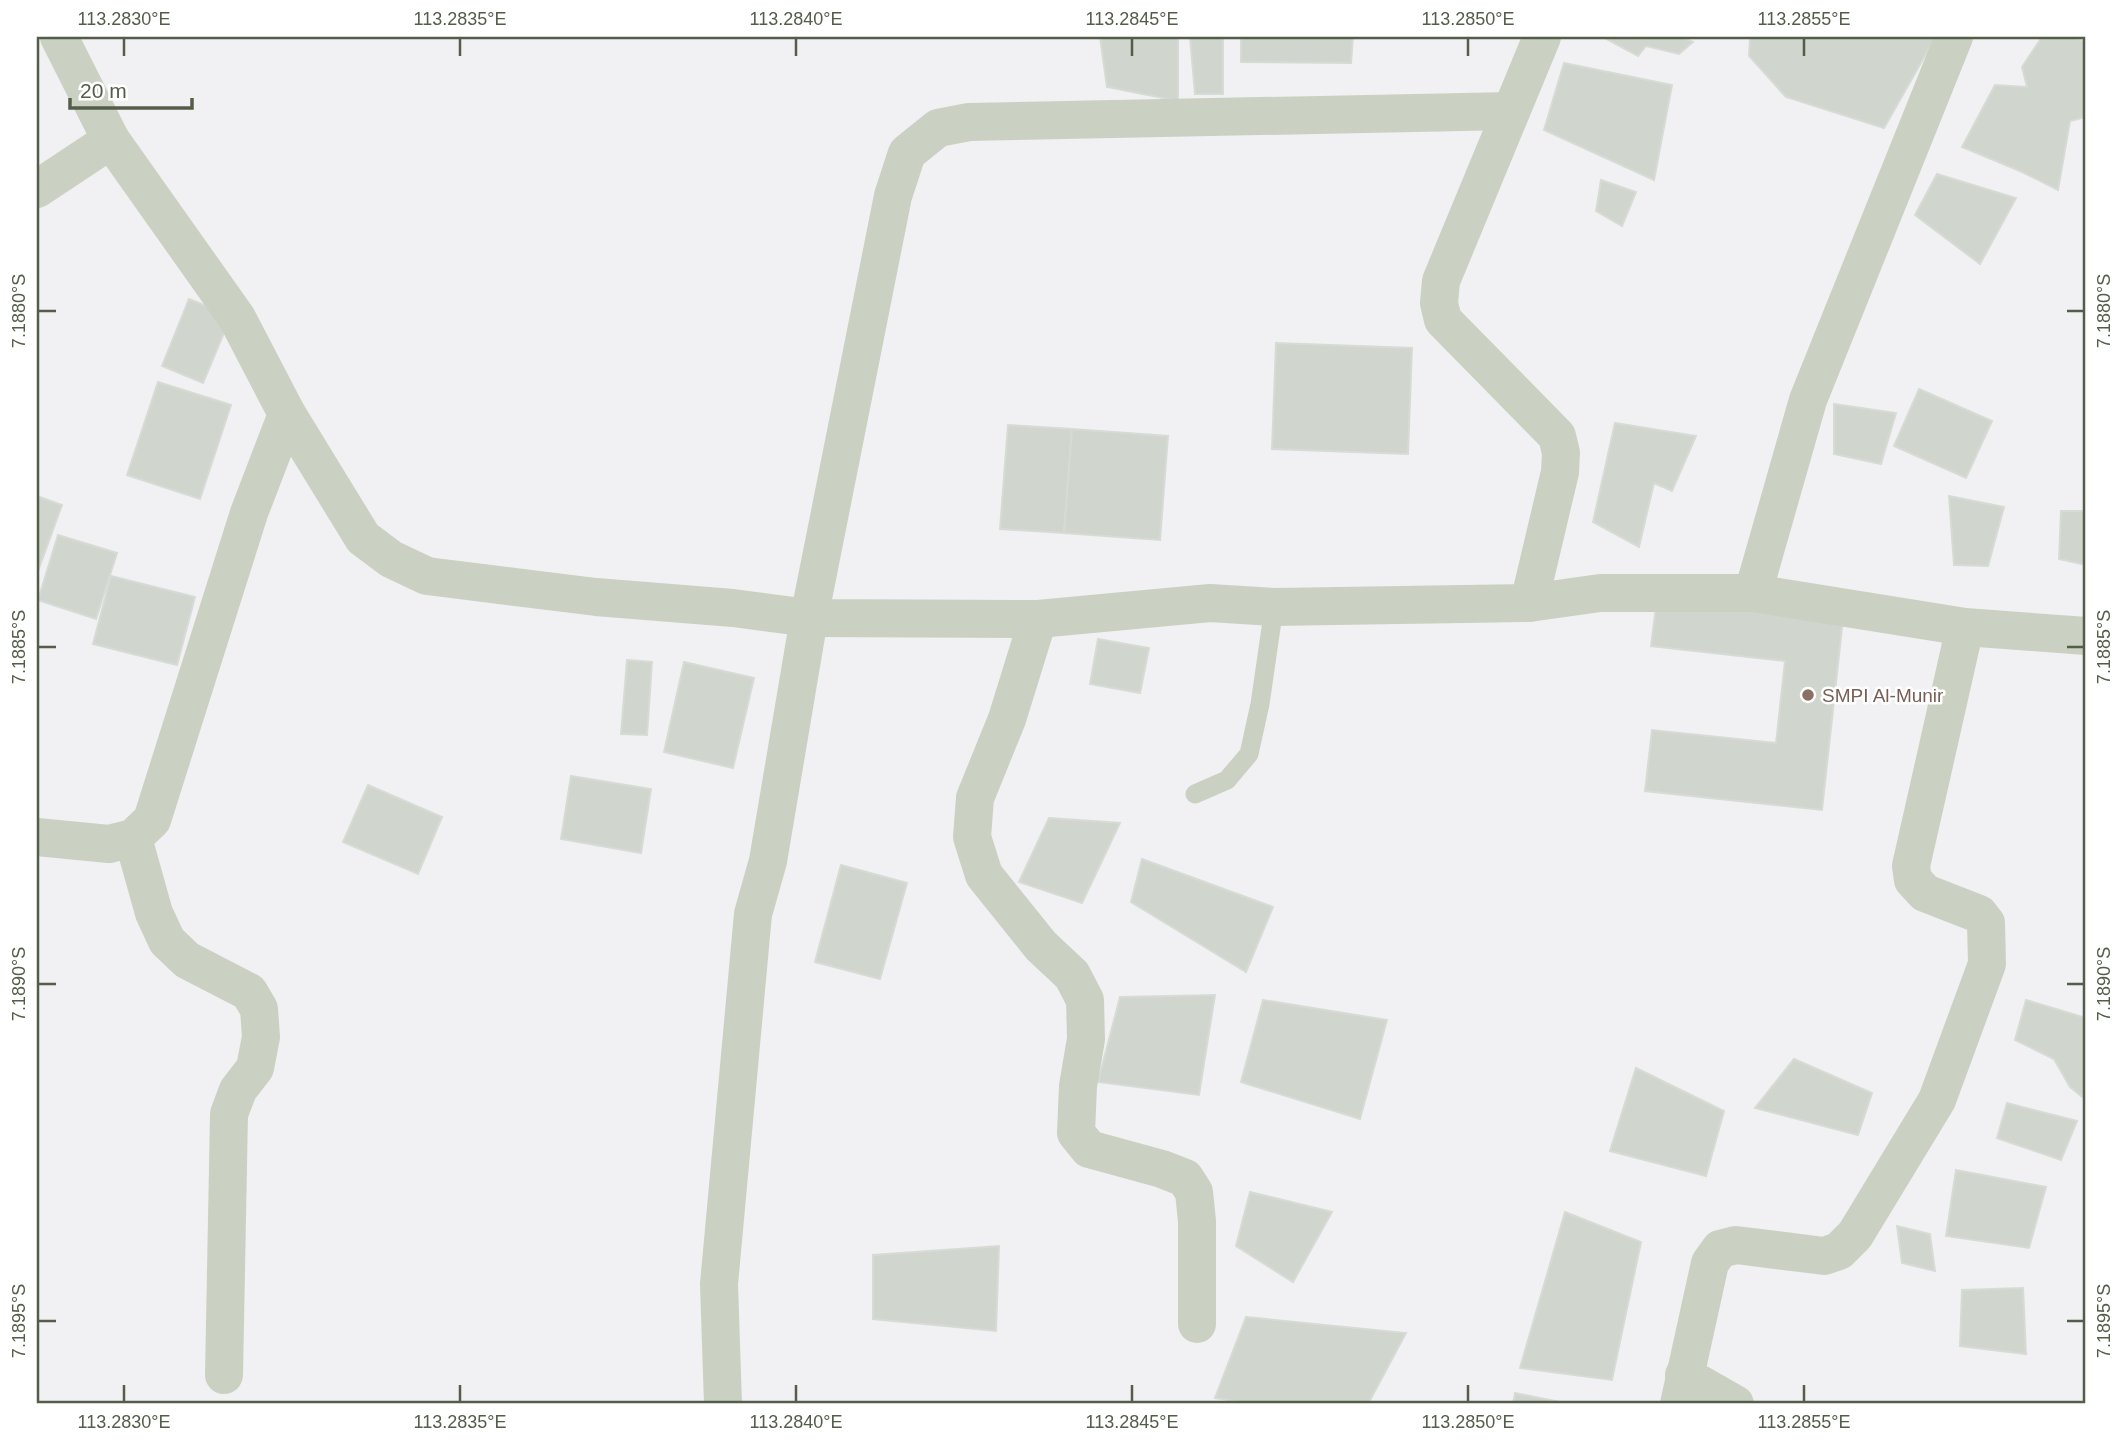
<svg xmlns="http://www.w3.org/2000/svg" width="2123" height="1441" font-family="Helvetica,sans-serif">
	<rect width="100%" height="100%" fill="#f1f1f3"/>
	<g fill="#d0d5ce" stroke="#d7dbd5" stroke-width="2">
		<path d="M1100 37H1178V101L1107 87Z"/>
		<path d="M1190 37H1223V94H1195Z"/>
		<path d="M1241 37H1353L1351 63 1241 62Z"/>
		<path d="M1603 37H1683L1693 42 1679 54 1646 46 1638 56Z"/>
		<path d="M1750 37H1932L1935 38 1884 128 1786 97 1749 56Z"/>
		<path d="M2042 37H2075L2086 43V117L2070 121 2058 190 2020 171 1962 147 1995 85 2027 87 2022 67Z"/>
		<path d="M1564 63 1672 85 1654 180 1544 130Z"/>
		<path d="M1937 174 2016 198 1980 264 1915 215Z"/>
		<path d="M1601 180 1636 192 1622 226 1596 211Z"/>
		<path d="M189 299 231 316 203 383 162 366Z"/>
		<path d="M1276 343 1412 348 1408 454 1272 449Z"/>
		<path d="M158 382 231 405 200 499 127 475Z"/>
		<path d="M1919 389 1992 421 1966 478 1894 446Z"/>
		<path d="M1834 404 1896 413 1881 464 1834 454Z"/>
		<path d="M1615 423 1696 436 1672 491 1654 483 1639 547 1593 522Z"/>
		<path d="M1008 425 1072 429 1064 533 1000 529Z"/>
		<path d="M1072 429 1168 436 1160 540 1064 533Z"/>
		<path d="M37 496 62 505 37 574Z"/>
		<path d="M1949 496 2004 507 1988 566 1954 565Z"/>
		<path d="M2061 511H2086V565L2059 559Z"/>
		<path d="M58 535 117 553 96 619 38 600Z"/>
		<path d="M111 576 195 597 177 665 93 644Z"/>
		<path d="M1657 598 1843 619 1822 810 1645 791 1652 730 1776 743 1785 661 1651 646Z"/>
		<path d="M1098 639 1149 648 1140 693 1090 684Z"/>
		<path d="M627 660 652 662 647 735 621 734Z"/>
		<path d="M684 662 754 678 733 768 664 752Z"/>
		<path d="M571 776 651 789 641 853 561 839Z"/>
		<path d="M368 785 442 817 418 874 343 842Z"/>
		<path d="M1049 818 1120 823 1082 903 1019 882Z"/>
		<path d="M1142 859 1273 907 1246 972 1131 902Z"/>
		<path d="M841 865 907 883 880 979 815 962Z"/>
		<path d="M1215 995 1199 1095 1098 1082 1120 997Z"/>
		<path d="M1263 1000 1387 1020 1360 1119 1241 1082Z"/>
		<path d="M2026 1000 2086 1018V1100L2070 1087 2054 1059 2015 1040Z"/>
		<path d="M1794 1059 1872 1093 1858 1135 1755 1108Z"/>
		<path d="M1636 1068 1724 1111 1706 1176 1610 1151Z"/>
		<path d="M2007 1103 2077 1121 2061 1160 1997 1138Z"/>
		<path d="M1956 1170 2046 1187 2029 1248 1946 1236Z"/>
		<path d="M1250 1192 1332 1212 1293 1282 1236 1246Z"/>
		<path d="M1565 1212 1641 1242 1612 1380 1520 1368Z"/>
		<path d="M1897 1226 1930 1234 1935 1271 1902 1263Z"/>
		<path d="M999 1246 996 1331 873 1319V1255Z"/>
		<path d="M2023 1288 2026 1354 1960 1346 1962 1290Z"/>
		<path d="M1246 1317 1406 1333 1368 1404H1253L1215 1398Z"/>
		<path d="M1515 1393 1570 1404H1513Z"/>
	</g>
	<g fill="none" stroke-linecap="round" stroke-linejoin="round">
		<path stroke="#cbd1c2" stroke-width="19" d="M1195 794 1227 780 1249 754 1260 704 1274 607"/>
		<g stroke="#cbd1c2" stroke-width="38">
			<path d="M37 189 111 140"/>
			<path d="M1753 593 1808 400 1954 37"/>
			<path d="M1529 603 1560 472 1561 453 1557 436 1443 320 1439 303 1441 281 1542 37"/>
			<path d="M1038 619 1007 719 975 798 972 837 984 875 1041 946 1072 975 1085 1000 1086 1039 1078 1086 1076 1133 1089 1149 1162 1169 1185 1178 1194 1192 1197 1221V1324"/>
			<path d="M37 837 109 844 133 838 152 820 249 513 287 414"/>
			<path d="M133 838 154 913 167 941 187 960 249 992 259 1009 261 1037 255 1068 238 1090 229 1114 224 1375"/>
			<path d="M1684 1375 1735 1404"/>
			<path d="M723 1404 719 1284 753 914 768 861 809 618 893 196 907 153 938 128 969 122 1511 111"/>
			<path d="M1679 1404 1710 1263 1720 1249 1736 1245 1824 1256 1839 1251 1855 1235 1937 1100 1987 964 1986 923 1979 914 1925 893 1913 880 1911 866 1965 627"/>
		</g>
		<path stroke="#cbd1c2" stroke-width="38" d="M59 37 111 140 237 318 287 414 363 538 391 559 427 576 596 597 733 608 809 618 1038 619 1210 603 1274 607 1529 603 1600 593H1753L1965 627 2086 636"/>
	</g>
	<path fill="none" stroke="#545d4a" stroke-width="2.5" d="M124 38V56M460 38V56M796 38V56M1132 38V56M1468 38V56M1804 38V56M38 311H56M2067 311H2084M38 647H56M2067 647H2084M38 984H56M2067 984H2084M38 1321H56M2067 1321H2084M124 1385V1402M460 1385V1402M796 1385V1402M1132 1385V1402M1468 1385V1402M1804 1385V1402"/>
	<circle fill="#8d6e63" stroke="#fff" stroke-width="2.5" cx="1808" cy="695" r="7"/>
	<g text-anchor="middle" dominant-baseline="central" stroke-width="5" stroke-linejoin="round" paint-order="stroke">
		<g font-size="19" fill="#785e54" stroke="#fff" text-anchor="start">
			<text x="1822" y="695">SMPI Al-Munir</text>
		</g>
	</g>
	<rect width="2123" height="1441" fill="none" stroke="#ffffff" stroke-width="77"/>
	<path d="M70 98v10h122v-10" fill="none" stroke="#545d4a" stroke-width="3.5"/>
	<text x="80" y="98" font-size="21" fill="#545d4a" stroke="#ffffff" stroke-width="5" paint-order="stroke">20 m</text>
	<rect x="38" y="38" width="2046" height="1364" fill="none" stroke="#545d4a" stroke-width="2.5"/>
	<g font-size="18" text-anchor="middle" fill="#545d4a">
		<text x="124" y="25">113.2830°E</text>
		<text x="460" y="25">113.2835°E</text>
		<text x="796" y="25">113.2840°E</text>
		<text x="1132" y="25">113.2845°E</text>
		<text x="1468" y="25">113.2850°E</text>
		<text x="1804" y="25">113.2855°E</text>
		<text transform="translate(19 311) rotate(-90)" y="6">7.1880°S</text>
		<text transform="translate(2104 311) rotate(-90)" y="6">7.1880°S</text>
		<text transform="translate(19 647) rotate(-90)" y="6">7.1885°S</text>
		<text transform="translate(2104 647) rotate(-90)" y="6">7.1885°S</text>
		<text transform="translate(19 984) rotate(-90)" y="6">7.1890°S</text>
		<text transform="translate(2104 984) rotate(-90)" y="6">7.1890°S</text>
		<text transform="translate(19 1321) rotate(-90)" y="6">7.1895°S</text>
		<text transform="translate(2104 1321) rotate(-90)" y="6">7.1895°S</text>
		<text x="124" y="1428">113.2830°E</text>
		<text x="460" y="1428">113.2835°E</text>
		<text x="796" y="1428">113.2840°E</text>
		<text x="1132" y="1428">113.2845°E</text>
		<text x="1468" y="1428">113.2850°E</text>
		<text x="1804" y="1428">113.2855°E</text>
	</g>
</svg>
